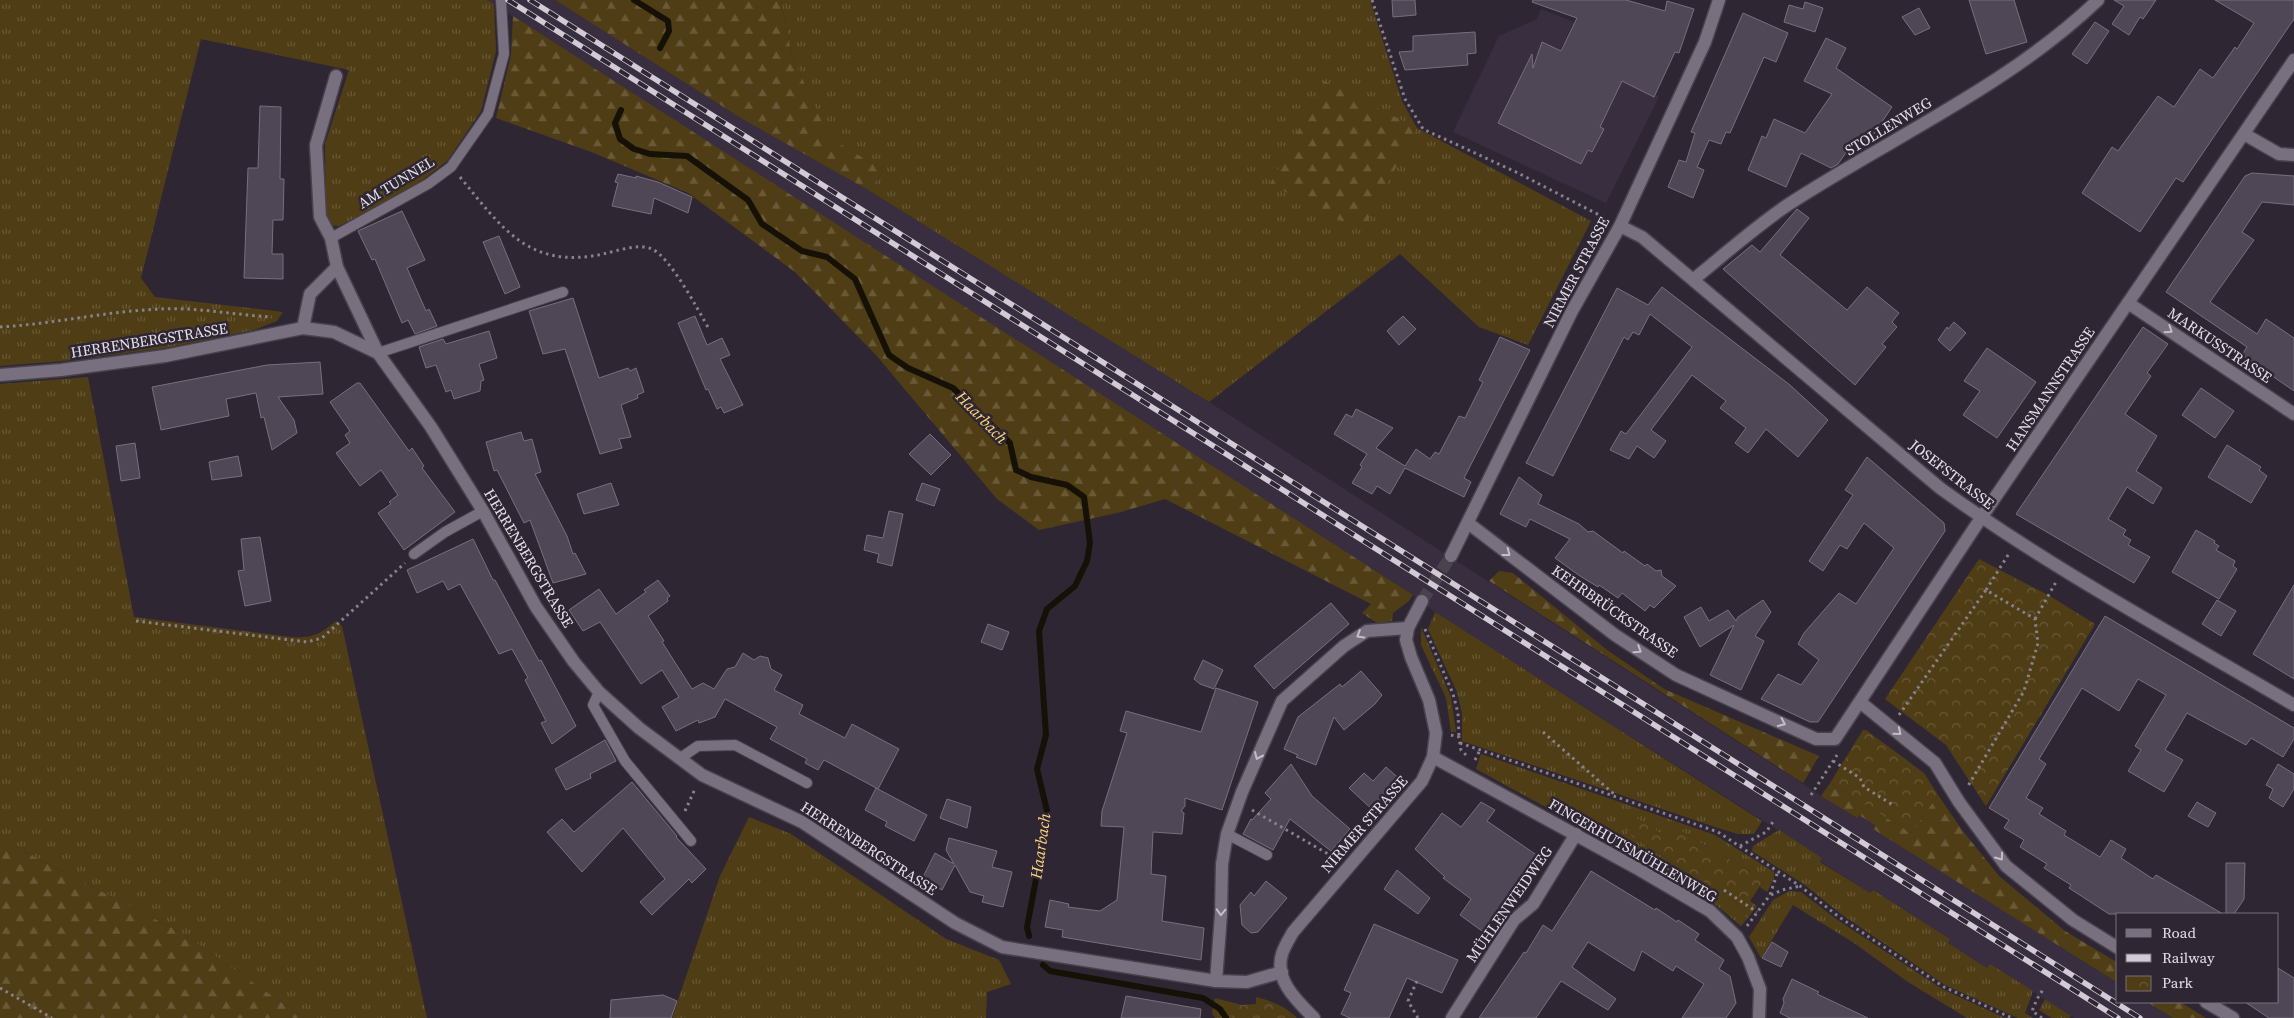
<svg xmlns="http://www.w3.org/2000/svg" width="2294" height="1018" font-family="'Source Serif 4',serif">
	<defs>
		<pattern id="grass-tufts" width="24" height="20" patternUnits="userSpaceOnUse" patternTransform="scale(1.25)"><rect width="24" height="20" fill="#4f3e15"/><path d="M3 7l-1-3M5 7V3M7 7l1-3M15 17l-1-3M17 17v-4M19 17l1-3" fill="none" stroke="#685937"/></pattern>
		<pattern id="forest-firs" width="22" height="20" patternUnits="userSpaceOnUse" patternTransform="scale(1.25)"><rect width="22" height="20" fill="#4f3e15"/><path d="M5 1l3.5 6h-7zM16 11l3.5 6h-7z" fill="#685937"/></pattern>
		<pattern id="park-crowns" width="20" height="18" patternUnits="userSpaceOnUse" patternTransform="scale(1.25)"><rect width="20" height="18" fill="#4f3e15"/><path d="M2 6a3 3 0 1 1 6 0M12 15a3 3 0 1 1 6 0" fill="none" stroke="#685937"/></pattern>
	</defs>
	<rect width="100%" height="100%" fill="#2e2733"/>
	<g fill="#382e40">
		<path d="M487 0H555L744 120 868 190 1209 402 1856 818 1859 814 1875 825 1873 829 2118 983V1002H2147L2173 1018H2074L1990 964 1987 968 1948 943 1950 939 1873 890 1870 893 1820 861 1822 858 1439 615 1413 595Z"/>
		<path d="M1541 9 1574 22 1560 50 1659 97 1606 203 1453 132 1499 36 1537 19Z"/>
	</g>
	<g fill="url(#grass-tufts)">
		<path d="M0 0H487L494 4 496 51 481 111 448 160 424 179 389 201 339 226 330 225 326 216 325 144 349 70 201 39 141 278 155 297 283 312 277 321 254 330 166 348 63 361 0 366Z"/>
		<path d="M781 0H1370L1402 101 1417 128 1591 221 1528 345 1479 327 1400 254 1209 402 868 190 884 171 829 138 792 56Z"/>
		<path d="M88 377 134 617 291 637C313 638 319 635 336 621L342 626 427 1018H304L182 933 0 839V384Z"/>
		<path d="M1435 612 1762 821 1754 834H1738L1715 827 1462 741V713L1457 692 1428 629Z"/>
		<path d="M1421 627 1451 697 1456 732H1451L1446 698 1421 645Z"/>
		<path d="M1481 754 1715 835 1774 872V878L1767 892 1760 887 1764 880 1681 831 1674 842 1636 818 1628 834 1734 901 1743 910 1747 919 1741 926 1715 904 1645 861 1476 769Z"/>
		<path d="M749 817 791 834 946 939 999 960 1011 984 987 992 986 1018H672L720 876Z"/>
		<path d="M1779 830 1822 858 1820 862 1870 893 1873 890 1950 939 1948 943 1987 968 1990 964 2033 991 2025 1013 2033 1018H2018L1945 985 1841 914 1805 885 1752 851 1753 846Z"/>
		<path d="M1789 891 1801 892 1836 919 1942 989 2005 1018H1967L1908 982 1854 943 1793 905 1761 958 1749 937 1773 900Z"/>
		<path d="M1215 998 1232 1018H1215L1212 1013Z"/>
		<path d="M2045 999 2071 1016 2069 1018H2052L2039 1010Z"/>
	</g>
	<g fill="url(#forest-firs)">
		<path d="M555 0H781L792 56 829 137 884 171 868 190 744 120Z"/>
		<path d="M513 16 1413 595 1409 601 1393 613 1392 621 1377 623 1362 613 1371 604 1165 499 1121 512 1039 530 997 499 876 355 795 272 688 193 594 153 496 118 511 55Z"/>
		<path d="M1324 81 1417 128 1362 231 1270 184Z"/>
		<path d="M1499 571 1513 573 1607 650 1664 689 1819 756 1803 783 1489 581Z"/>
		<path d="M1830 783 1911 833 1938 795 1962 830 1999 876 2065 931 2118 963V983L1873 829 1875 825 1859 815 1857 818 1821 796Z"/>
		<path d="M0 839 182 933 304 1018H0Z"/>
		<path d="M2147 1002H2180L2206 1018H2173Z"/>
	</g>
	<g fill="url(#park-crowns)">
		<path d="M1979 559 2048 595 2095 624 1986 806 1946 745 1885 699Z"/>
		<path d="M1863 730H1866L1924 773 1938 795 1911 833 1830 783Z"/>
		<path d="M1636 818 1674 841 1681 831 1764 880 1750 901 1757 906 1747 919 1743 910 1734 901 1628 834Z"/>
		<path d="M1256 997C1271 1001 1285 1006 1297 1018H1232L1215 998 1242 1005 1256 1004Z"/>
	</g>
	<g fill="none" stroke-linecap="round" stroke-linejoin="round">
		<g stroke="#161106" stroke-width="6">
			<path d="M634 0 668 21 669 31 660 48"/>
			<path d="M621 110 615 123 620 139 634 149 650 154 687 156 748 200 762 224 802 251 827 257 855 279 889 355 908 368 953 388 1010 443 1016 470 1031 477 1067 485 1084 497 1090 543 1087 561 1075 586 1047 609 1039 631 1046 735 1037 769 1048 815 1027 927 1029 936"/>
			<path d="M1043 965 1050 971 1203 998 1220 1009 1226 1018"/>
		</g>
	</g>
	<g fill="#4f4755" stroke="#786f7e">
		<path d="M1392 0H1415L1416 15 1393 17Z"/>
		<path d="M1533 0H1626L1665 11 1667 1 1694 9 1679 53 1675 52 1654 97 1622 81 1600 127 1604 129 1592 152 1588 150 1581 164 1498 123 1532 54 1533 68 1542 42 1561 51 1577 18 1532 2Z"/>
		<path d="M1969 0H2014L2027 42 1986 54Z"/>
		<path d="M2114 0H2156L2143 19 2140 17 2129 35 2112 24 2124 6Z"/>
		<path d="M2215 0H2294V19L2183 182 2176 178 2140 232 2082 193 2112 147 2118 151 2158 96 2174 107 2200 69 2213 78 2235 47 2237 49 2254 23Z"/>
		<path d="M1805 2 1823 8 1815 32 1784 22 1789 5 1803 9Z"/>
		<path d="M1919 8 1930 28 1915 35 1902 17Z"/>
		<path d="M1743 13 1788 33 1776 62 1764 57 1730 133 1726 132 1721 144 1709 140 1697 167 1704 170 1693 198 1668 187 1679 160 1686 162 1695 133 1691 132Z"/>
		<path d="M2095 22 2109 31 2087 64 2072 54Z"/>
		<path d="M1475 32 1476 53 1467 54 1468 65 1405 70 1399 52 1413 51V36Z"/>
		<path d="M1826 38 1846 48 1836 68 1892 107 1867 144 1857 137 1838 164 1831 168 1801 153 1786 187 1748 170 1762 136 1766 138 1774 119 1805 133 1832 94 1804 81Z"/>
		<path d="M260 106 281 107 280 179H284L283 220H273L272 254H283V279L244 278 248 168H258Z"/>
		<path d="M2252 173 2294 176V205L2262 202 2242 232 2254 240 2210 302 2257 334 2266 319 2294 338V391L2242 355 2247 347 2166 292 2245 176Z"/>
		<path d="M618 174 636 178V176L658 182 692 197 688 213 654 198 651 214 612 206 618 183 615 182Z"/>
		<path d="M1797 209 1809 218 1780 255 1847 310 1867 287 1899 313 1892 322 1897 327 1882 344 1886 347 1855 385 1723 269 1752 245 1760 252Z"/>
		<path d="M402 211 425 260 407 268 426 311 429 309 437 326 415 334 408 320 402 323 375 259 372 260 358 231Z"/>
		<path d="M499 236 520 287 505 294 483 242Z"/>
		<path d="M1662 287 1790 385 1828 420 1798 457 1766 429 1748 453 1735 443 1746 428 1720 408 1726 401 1692 375 1651 430 1666 441 1654 458 1637 446 1629 459 1610 450 1621 431 1626 434 1692 347 1650 314 1639 335 1633 332 1628 340 1624 337 1553 476 1526 463 1617 288 1648 305Z"/>
		<path d="M573 298 599 378 628 368 630 371 636 368 644 392 637 395 638 398 621 405 631 437 619 439 622 448 600 454 565 349 543 354 529 311Z"/>
		<path d="M695 316 707 345 722 338 730 355 720 359 743 405 724 413 721 407 717 409 708 389 706 390 678 323Z"/>
		<path d="M1403 316 1416 329 1399 345 1387 331Z"/>
		<path d="M1954 322 1966 333 1950 351 1938 340 1947 327 1948 329Z"/>
		<path d="M2143 327 2168 344 2147 373 2151 376 2125 414 2157 436 2136 471 2162 488 2153 504 2127 487 2108 519 2126 530 2123 535 2131 540 2128 545 2150 557 2134 583 2016 514Z"/>
		<path d="M489 331 497 358 479 364 484 380 481 381 480 391 454 399 451 390 446 392 436 365 426 368 419 347 443 339 446 344Z"/>
		<path d="M1500 337 1530 350 1464 478 1471 482 1464 497 1405 468 1390 494 1377 486 1372 494 1352 483 1362 467 1360 465 1367 454 1334 434 1346 414 1352 417 1356 409 1393 428 1376 448 1405 466 1416 449 1430 459 1435 452 1439 454 1459 416 1465 418 1483 382 1479 380Z"/>
		<path d="M1987 348 2036 382 1997 438 1963 415 1980 391 1964 381Z"/>
		<path d="M320 362 323 394 278 397 294 420 297 433 272 450 264 417 261 418 256 393 226 399 229 416 161 430 152 387 267 365Z"/>
		<path d="M357 383H360L409 451 412 448 424 466 422 468 455 512 404 550 378 513 391 504 389 502 398 495 381 470 360 486 336 453 350 443 345 435 350 431 330 402Z"/>
		<path d="M2201 388 2234 411 2215 438 2182 415Z"/>
		<path d="M521 432 524 441 532 439 541 472 535 474 567 536 573 554 575 553 586 574 553 583 530 520 524 523 497 470 494 471 486 442Z"/>
		<path d="M930 434 951 455 931 475 909 454Z"/>
		<path d="M135 443 140 478 121 481 116 446Z"/>
		<path d="M2227 445 2261 467 2259 470 2267 476 2251 503 2208 477Z"/>
		<path d="M238 456 242 476 212 480 209 462Z"/>
		<path d="M1867 457 1944 523 1945 531 1818 722H1810L1761 699 1778 674 1801 685 1819 660 1798 644 1804 633 1839 593 1856 604 1894 548 1864 523 1847 549 1840 545 1823 571 1809 561 1853 495 1845 490Z"/>
		<path d="M1519 477 1542 495 1538 504 1579 524 1588 532 1593 531 1623 553 1624 551 1645 566 1647 564 1656 571 1661 570 1662 576 1676 586 1654 608 1650 605 1645 611 1622 593 1618 598 1599 585 1598 587 1580 576 1555 558 1570 539 1530 519 1526 527 1500 514Z"/>
		<path d="M611 483 619 505 584 514 577 494Z"/>
		<path d="M922 483 940 489 934 506 916 500Z"/>
		<path d="M889 511 903 514 892 566 877 562 879 554 864 550 867 535 883 538Z"/>
		<path d="M2196 530 2215 541 2214 543 2219 546 2216 550 2235 561 2233 566 2237 569 2219 599 2172 572Z"/>
		<path d="M260 537 271 601 245 606 238 571 244 570 241 539Z"/>
		<path d="M473 539 493 580H495L539 661 541 660 576 726 552 744 541 723 546 721 525 680 528 678 512 649 499 654 460 584 448 590 443 581 417 593 407 570Z"/>
		<path d="M658 580 670 596 667 598 668 601 648 616 664 641 662 642 692 689 703 683 714 689 727 669 735 667 743 653 754 660 760 656 768 658 771 669 782 675 774 690 803 705 799 714 845 738 852 724 899 749 878 789 824 760 818 770 805 763 807 759 770 739 777 727 725 699 715 717 699 723 698 720 676 731 662 707 679 697 662 670 641 684 600 622 583 631 569 610 599 589 616 614 646 592 644 590Z"/>
		<path d="M2294 585V679L2253 654Z"/>
		<path d="M1763 600 1771 612 1755 636 1764 641 1741 690 1710 675 1734 625 1700 647 1684 617 1701 607 1709 621 1728 610 1736 621 1738 617Z"/>
		<path d="M2217 600 2236 611 2221 636 2202 624Z"/>
		<path d="M1331 603 1349 624 1274 689 1254 666Z"/>
		<path d="M2105 616 2294 728V739L2283 757 2251 738 2246 745 2187 713 2165 750 2183 760 2164 792 2128 771 2141 750 2135 746 2166 695 2138 679 2119 711 2082 688 2039 759 2046 764 2026 798 2043 808 2039 814 2066 831 2064 835 2100 857 2111 840 2126 849 2121 858 2153 879 2156 875 2223 914H2109L2069 888 2071 885 2044 868 2047 864 2020 847 2024 840 2004 828 2009 820 1989 808Z"/>
		<path d="M988 624 1009 632 1002 650 981 642Z"/>
		<path d="M1203 660 1223 670 1214 689 1200 684 1194 679Z"/>
		<path d="M1361 671 1382 695 1375 704 1344 730 1334 717 1316 765 1296 757 1298 755 1284 749 1298 717 1340 684 1342 687Z"/>
		<path d="M1216 688 1258 702 1222 810 1185 798V806L1181 811 1184 813 1182 834 1153 832 1151 874 1166 876 1162 921 1204 928 1201 960 1062 937 1063 930 1045 927 1050 900 1069 904 1068 907 1100 911 1117 900 1124 827 1101 826 1102 811 1127 733 1120 731 1126 711 1201 732Z"/>
		<path d="M605 740 616 761 590 774 591 778 566 790 555 769Z"/>
		<path d="M1291 764 1312 796 1350 829 1331 851 1290 819 1273 850 1243 834 1251 819 1252 820 1271 799 1265 793Z"/>
		<path d="M2278 764 2294 774V789L2283 807 2269 798 2273 789 2266 785Z"/>
		<path d="M1386 767 1403 782 1376 813 1349 788 1364 773 1373 781Z"/>
		<path d="M632 782 677 836 676 837 706 869 692 883 689 879 652 915 640 902 665 879 623 828 582 872 547 832 562 819 574 832Z"/>
		<path d="M876 788 927 815 914 841 885 826 887 822 865 810Z"/>
		<path d="M947 799 971 807 967 828 940 818Z"/>
		<path d="M1481 802 1495 810 1487 821 1538 856 1536 859 1539 861 1525 882 1523 880 1497 919 1493 916 1482 931 1460 915 1471 899 1443 878 1445 877 1415 849 1442 813 1461 827Z"/>
		<path d="M2197 802 2216 813 2208 827 2188 816Z"/>
		<path d="M949 838 997 851 992 867 1012 872 1003 907 982 902 984 896 970 892 955 865 942 890 922 879 935 853 954 864 946 850Z"/>
		<path d="M2226 863H2245L2244 899 2234 914H2226Z"/>
		<path d="M1397 870 1430 898 1418 914 1384 889Z"/>
		<path d="M1591 871 1655 910 1656 908 1677 922 1678 920 1699 934 1695 940 1724 960 1719 969 1730 976 1736 1003 1726 1018H1682L1704 984 1676 966 1673 971 1642 951 1634 971 1588 942 1572 967 1616 999 1608 1010 1561 981 1536 1018H1479L1524 952 1526 953 1543 925 1552 931Z"/>
		<path d="M1266 881 1287 898 1258 932 1251 933 1242 925 1240 905 1251 892 1254 896Z"/>
		<path d="M1374 924 1458 960 1442 993 1407 978 1389 1018H1350L1341 1014 1351 993 1344 990Z"/>
		<path d="M1772 942 1788 952 1781 967 1762 958Z"/>
		<path d="M2278 968 2294 978V1018H2269L2245 1002H2278Z"/>
		<path d="M1792 979 1819 992 1817 994 1868 1018H1790L1780 1013 1784 1003 1783 999Z"/>
		<path d="M663 995 677 1001 671 1018H610L611 1000Z"/>
		<path d="M1126 996 1201 1009 1200 1018H1121Z"/>
	</g>
	<g fill="none" stroke-linecap="round" stroke-linejoin="round">
		<path stroke="#49434e" stroke-width="12" stroke-dasharray="12 6" stroke-linecap="butt" d="M1422 601 1451 556"/>
		<g stroke="#47424c" stroke-width="12">
			<g id="service">
				<path d="M331 238 428 184 451 167 488 114 504 54 501 0"/>
				<path d="M378 353 563 292"/>
				<path d="M414 554 445 532 483 511"/>
				<path d="M599 692 593 705 625 761 691 841"/>
				<path d="M679 759 698 746 735 745 807 783"/>
				<path d="M1227 834 1267 855"/>
			</g>
		</g>
		<g stroke="#47424c" stroke-width="15">
			<g id="minor">
				<path d="M336 76 316 145 320 217 331 238 337 267"/>
				<path d="M2244 134 2279 154 2294 155"/>
				<path d="M1694 279C1725 254 1756 226 1789 204 1892 137 2008 86 2098 0"/>
				<path d="M2128 303 2294 414"/>
				<path d="M303 328 310 294 337 267 378 353 431 427 483 511 536 607 574 662 599 692 639 728 702 775 802 822 955 923 1002 947 1216 981 1247 982 1282 972"/>
				<path d="M0 375 61 370 165 356 303 328 334 332 378 353"/>
				<path d="M1468 523 1615 635 1676 675 1816 739H1835L1981 518 2294 60"/>
				<path d="M1860 702 1935 763 1959 802 2006 866 2073 920 2118 948"/>
				<path d="M1433 757 1640 870 1710 911 1737 937 1748 957 1760 989 1759 1018"/>
				<path d="M1216 981 1221 914 1222 864 1227 834 1242 792 1282 701 1344 646 1367 631 1408 628"/>
				<path d="M2206 1002 2233 1018"/>
				<path d="M1452 1018 1514 920 1533 904 1576 834"/>
			</g>
		</g>
		<g stroke="#47424c" stroke-width="15">
			<g id="tertiary">
				<path d="M1620 226 1642 237 1940 488C2052 569 2175 635 2294 705"/>
				<path d="M1451 556 1572 311 1620 226 1705 42 1719 0"/>
				<path d="M1314 1018C1297 1001 1274 980 1282 954 1284 947 1289 939 1293 932L1422 781 1433 757 1436 733 1429 700 1411 657 1406 640 1408 628 1422 601"/>
			</g>
		</g>
		<g stroke="#88828c" stroke-width="3" stroke-dasharray="2.5 4" stroke-linecap="butt">
			<path d="M1372 0 1405 99 1423 129 1516 172 1607 219"/>
			<path d="M460 177C502 228 529 270 603 254 617 251 638 243 652 249 671 258 698 310 709 329"/>
			<path d="M0 327C54 324 107 311 161 309 197 307 235 315 272 317"/>
			<path d="M1986 590 2010 552"/>
			<path d="M2035 619 2056 582"/>
			<path d="M136 621 307 642 322 638 405 563"/>
			<path d="M1425 629 1453 694 1458 713 1459 737"/>
			<path d="M1899 715 1986 590 2035 619 2038 643 2024 691 1968 786"/>
			<path d="M1543 732 1615 795"/>
			<path d="M1451 735 1459 737 1461 750 1466 755"/>
			<path d="M1460 743 1718 832 1800 886 1839 917 1944 987 2012 1018"/>
			<path d="M1475 760 1480 750"/>
			<path d="M1833 761 1860 778 1864 787 1893 805"/>
			<path d="M1811 795 1837 755"/>
			<path d="M1252 810 1335 858"/>
			<path d="M685 811 695 789"/>
			<path d="M1740 846 1766 832 1775 819"/>
			<path d="M1724 890 1757 912"/>
			<path d="M1771 895 1782 890 1800 886"/>
			<path d="M1747 926 1770 895 1778 871"/>
			<path d="M1417 981 1408 1001 1418 1018"/>
			<path d="M0 988 52 1018"/>
			<path d="M2042 1018 2032 1011 2037 999 2044 988"/>
		</g>
		<use href="#service" stroke="#78707f" stroke-width="10"/>
		<use href="#minor" stroke="#78707f" stroke-width="12"/>
		<use href="#tertiary" stroke="#78707f" stroke-width="12"/>
		<g stroke="#d0cbd5" stroke-width="5.5">
			<g id="rail">
				<path d="M508 0 2118 1018"/>
				<path d="M530 0 2140 1018"/>
			</g>
		</g>
		<use href="#rail" stroke="#2e2733" stroke-width="4" stroke-dasharray="11" stroke-linecap="butt"/>
	</g>
	<defs><path id="oneway-chevron" d="M-2-3.5L2.5 0L-2 3.5" fill="none" stroke-width="1.6" stroke-linecap="round" stroke-linejoin="round" transform="scale(1.25)"/></defs>
	<g stroke="#c4bec8">
		<use href="#oneway-chevron" transform="translate(2169 330) rotate(34)"/>
		<use href="#oneway-chevron" transform="translate(1507 553) rotate(37)"/>
		<use href="#oneway-chevron" transform="translate(1360 635) rotate(149)"/>
		<use href="#oneway-chevron" transform="translate(1638 650) rotate(33)"/>
		<use href="#oneway-chevron" transform="translate(1782 723) rotate(25)"/>
		<use href="#oneway-chevron" transform="translate(1898 732) rotate(39)"/>
		<use href="#oneway-chevron" transform="translate(1258 756) rotate(114)"/>
		<use href="#oneway-chevron" transform="translate(2000 857) rotate(54)"/>
		<use href="#oneway-chevron" transform="translate(1221 912) rotate(92)"/>
	</g>
	<g text-anchor="middle" dominant-baseline="central" stroke-width="5" stroke-linejoin="round" paint-order="stroke">
		<g font-size="15" fill="#e4dfe8" stroke="#2e2733">
			<text transform="translate(1888 126) rotate(-31)">STOLLENWEG</text>
			<text transform="translate(396 182) rotate(-31)">AM TUNNEL</text>
			<text transform="translate(1576 272) rotate(-62)">NIRMER STRASSE</text>
			<text transform="translate(149 340) rotate(-9)">HERRENBERGSTRASSE</text>
			<text transform="translate(2220 345) rotate(34)">MARKUSSTRASSE</text>
			<text transform="translate(2050 389) rotate(-56)">HANSMANNSTRASSE</text>
			<text transform="translate(1952 474) rotate(38)">JOSEFSTRASSE</text>
			<text transform="translate(529 558) rotate(59)">HERRENBERGSTRASSE</text>
			<text transform="translate(1615 611) rotate(35)">KEHRBRÜCKSTRASSE</text>
			<text transform="translate(1364 824) rotate(-49)">NIRMER STRASSE</text>
			<text transform="translate(869 848) rotate(33)">HERRENBERGSTRASSE</text>
			<text transform="translate(1633 850) rotate(30)">FINGERHUTSMÜHLENWEG</text>
			<text transform="translate(1509 904) rotate(-55)">MÜHLENWEIDWEG</text>
		</g>
		<g font-size="16" font-style="italic" fill="#fed67c" stroke="#2e2733">
			<text transform="translate(982 417) rotate(46)">Haarbach</text>
			<text transform="translate(1040 846) rotate(-82)">Haarbach</text>
		</g>
	</g>
	<rect x="2116" y="913" width="162" height="90" fill="#2e2733" stroke="#77717b"/>
	<rect x="2126" y="929" width="25" height="8" fill="#78707f" stroke="#77717b"/>
	<text x="2162" y="938" font-size="15" fill="#e4dfe8">Road</text>
	<rect x="2126" y="954" width="25" height="8" fill="#d0cbd5" stroke="#77717b"/>
	<text x="2162" y="963" font-size="15" fill="#e4dfe8">Railway</text>
	<rect x="2126" y="976" width="25" height="15" fill="url(#park-crowns)" stroke="#77717b"/>
	<text x="2162" y="988" font-size="15" fill="#e4dfe8">Park</text>
</svg>
